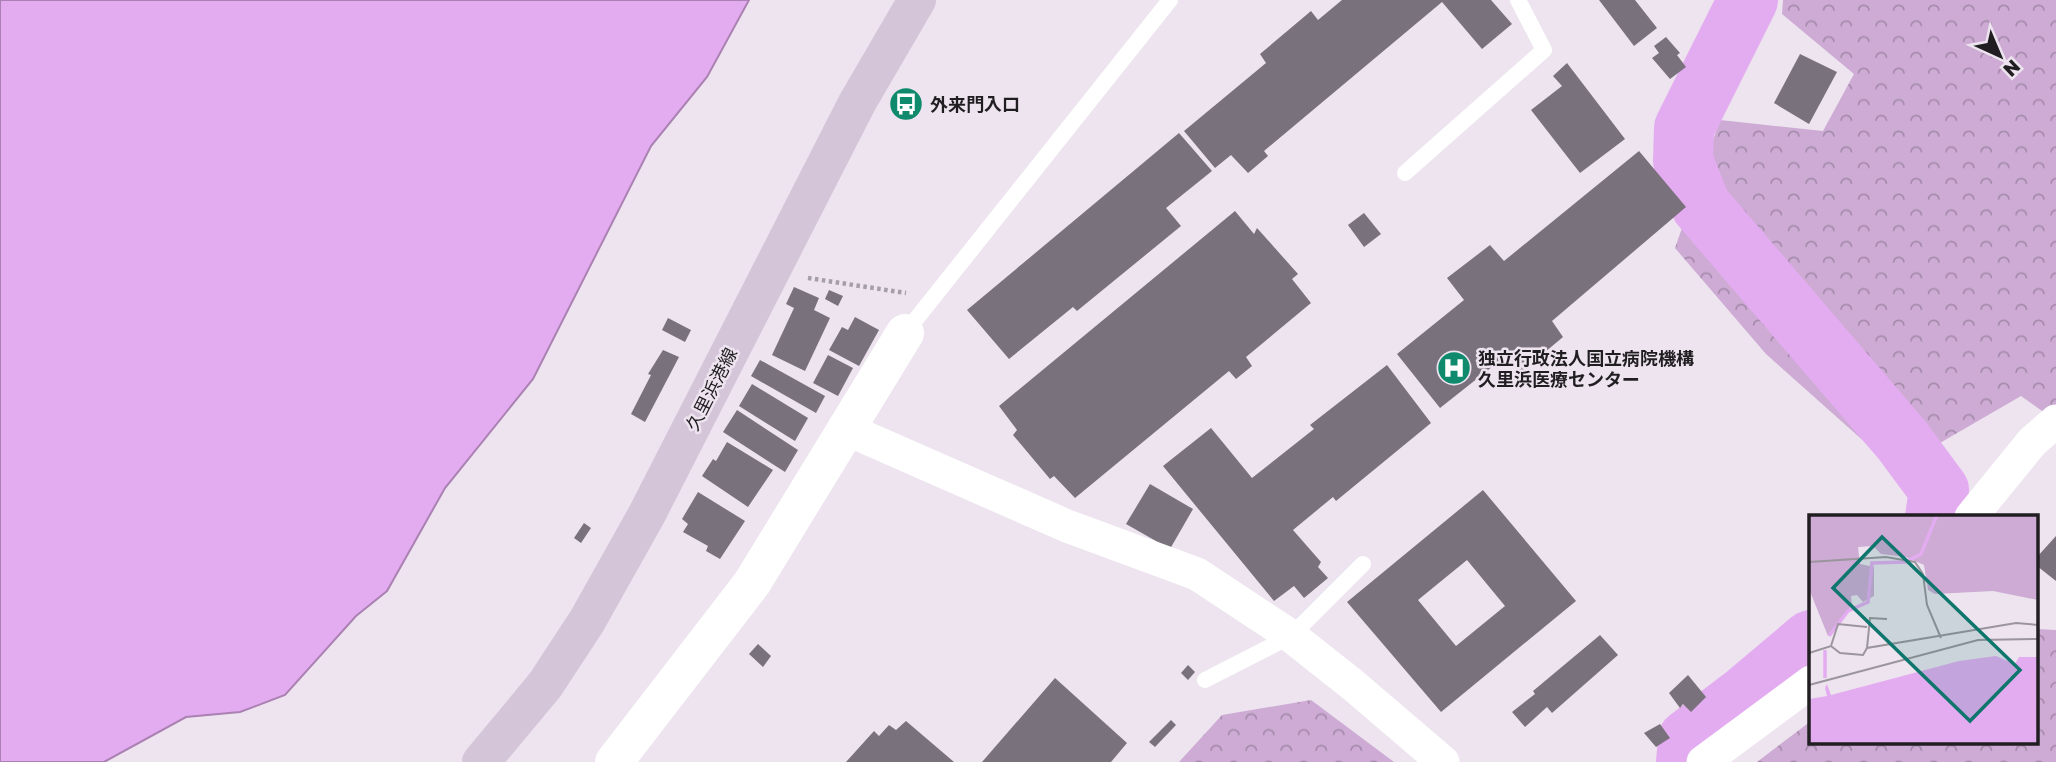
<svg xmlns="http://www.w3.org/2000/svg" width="2056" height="762" font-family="'Golos Text','Noto Sans JP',sans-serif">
	<defs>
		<pattern id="forest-crowns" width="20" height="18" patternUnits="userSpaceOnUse" patternTransform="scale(1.75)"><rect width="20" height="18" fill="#cdabd4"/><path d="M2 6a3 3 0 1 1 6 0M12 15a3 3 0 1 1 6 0" fill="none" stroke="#a68bac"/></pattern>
	</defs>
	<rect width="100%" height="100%" fill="#ede4ef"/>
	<g fill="url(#forest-crowns)">
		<path d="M1783 0H2056V421L2021 396 1895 469 1766 354 1675 248 1720 120 1823 131 1854 74 1782 14Z"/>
		<path d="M2037 629 2056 630V762H1757L1811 721V743H2037Z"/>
		<path d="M1311 700 1394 762H1179L1222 715Z"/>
	</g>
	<path fill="#e4acf0" stroke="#aa81b2" stroke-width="2" d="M0 0H749L707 77 651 146 533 379 445 488 387 591 356 616 285 695 240 712 186 717 104 762H0Z"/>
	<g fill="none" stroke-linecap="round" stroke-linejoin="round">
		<g stroke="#e4acf0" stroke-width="60">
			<path d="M1748 0 1684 128 1683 161 1701 206 1902 440 1939 490 1935 517"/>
			<path d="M1686 762 1688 739 1747 694 1811 640"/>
		</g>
	</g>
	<g fill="#79717b" fill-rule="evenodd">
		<path d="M1342 0H1491L1512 24 1482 49 1442 2 1264 151 1268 156 1248 173 1231 155 1215 168 1184 131 1266 63 1260 54 1311 11 1318 20Z"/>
		<path d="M1599 0H1635L1657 28 1634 46Z"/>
		<path d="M1666 37 1680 53 1677 55 1686 67 1670 79 1652 58 1659 53 1654 46Z"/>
		<path d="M1800 54 1837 72 1809 124 1774 103Z"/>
		<path d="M1567 63 1625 139 1580 173 1531 110 1562 86 1553 76Z"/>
		<path d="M1179 133 1212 171 1166 208 1181 226 1077 311 1073 307 1009 359 967 310Z"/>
		<path d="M1639 151 1686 207 1552 321 1563 337 1521 372 1507 355 1440 408 1397 354 1464 300 1447 278 1490 245 1504 261Z"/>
		<path d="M1235 211 1254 234 1257 228 1298 274 1292 279 1311 303 1246 357 1252 366 1236 379 1229 371 1075 498 1054 476 1050 479 1013 435 1017 430 999 406Z"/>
		<path d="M1364 213 1381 234 1364 247 1348 225Z"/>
		<path d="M794 287 819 298 814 310 830 318 805 371 772 355 794 308 786 304Z"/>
		<path d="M829 290 843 296 838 306 825 299Z"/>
		<path d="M855 317 879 330 859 366 829 350 842 327 848 330Z"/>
		<path d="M668 318 691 330 685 342 662 330Z"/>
		<path d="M663 350 679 357 645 422 631 414 651 375 648 374Z"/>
		<path d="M828 355 853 368 838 396 813 383Z"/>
		<path d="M760 360 825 396 816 413 751 376Z"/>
		<path d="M1387 365 1431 423 1336 501 1333 497 1293 530 1321 562 1318 567 1328 578 1304 598 1294 586 1274 601 1163 466 1211 428 1252 478 1314 429 1310 425Z"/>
		<path d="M752 384 808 418 795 441 739 406Z"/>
		<path d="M737 410 798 450 785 472 723 432Z"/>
		<path d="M727 442 773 470 748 507 702 476 713 459 716 461Z"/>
		<path d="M1150 484 1193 509 1170 549 1126 524Z"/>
		<path d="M1483 490 1576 601 1441 712 1347 602ZM1467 560 1505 606 1456 646 1418 600Z"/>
		<path d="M698 492 745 521 720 559 706 551 708 546 683 532 688 524 682 519Z"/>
		<path d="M584 523 591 528 581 543 574 538Z"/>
		<path d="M2056 536V581L2037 566V557Z"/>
		<path d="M1600 635 1618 655 1552 713 1547 707 1525 727 1512 712 1535 694 1533 691Z"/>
		<path d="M758 644 771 656 763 667 749 654Z"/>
		<path d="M1188 665 1195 672 1188 680 1181 673Z"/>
		<path d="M1688 675 1706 697 1691 712 1683 704 1680 708 1669 693Z"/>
		<path d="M1055 678 1127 743 1111 762H982Z"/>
		<path d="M1171 720 1176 725 1155 747 1149 742Z"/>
		<path d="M906 721 954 762H846L874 731 879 736 889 725 896 730Z"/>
		<path d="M1660 724 1670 738 1656 747 1644 733Z"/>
	</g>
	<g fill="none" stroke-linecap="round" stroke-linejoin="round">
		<path stroke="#a49ea6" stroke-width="4.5" stroke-dasharray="3.5 3.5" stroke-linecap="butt" d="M808 278 906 293"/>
		<g stroke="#fff" stroke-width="16">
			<path d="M1405 173 1544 50 1518 0"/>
			<path d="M905 333 1170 0"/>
			<path d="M1205 680 1291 636 1363 564"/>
		</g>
		<g stroke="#fff" stroke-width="33">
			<path d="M846 429 1067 526 1197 574 1291 636 1353 685 1443 762"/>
			<path d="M1971 517 2032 442 2056 421"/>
			<path d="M1703 762 1811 682"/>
		</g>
		<path stroke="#fff" stroke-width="38" d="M614 762 752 583 905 333"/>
		<path stroke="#d5c5d9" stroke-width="38" d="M481 762 545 685 587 621 647 514 857 103 917 0"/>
	</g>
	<defs>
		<g id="bus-disc" transform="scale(1.75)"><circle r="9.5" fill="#0f8a6c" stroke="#ede4ef"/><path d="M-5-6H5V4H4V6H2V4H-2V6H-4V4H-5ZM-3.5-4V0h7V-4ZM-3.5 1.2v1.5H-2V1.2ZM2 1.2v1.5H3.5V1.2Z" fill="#fff"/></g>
		<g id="hospital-disc" transform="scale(1.75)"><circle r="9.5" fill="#0f8a6c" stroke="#ede4ef"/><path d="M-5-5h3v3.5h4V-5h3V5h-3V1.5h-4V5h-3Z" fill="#fff"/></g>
	</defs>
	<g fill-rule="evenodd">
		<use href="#bus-disc" x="906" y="104"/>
		<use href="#hospital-disc" x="1454" y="368"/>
	</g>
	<g text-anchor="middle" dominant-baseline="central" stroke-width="5" stroke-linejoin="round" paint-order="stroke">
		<g font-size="18" font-weight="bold" fill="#211e22" stroke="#ede4ef" text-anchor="start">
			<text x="930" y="104">外来門入口</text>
			<text x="1478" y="358">独立行政法人国立病院機構<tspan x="1478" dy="21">久里浜医療センター</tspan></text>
		</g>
		<g font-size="18" fill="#211e22" stroke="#ede4ef">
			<text transform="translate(711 389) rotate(-63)">久里浜港線</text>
		</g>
	</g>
	<g transform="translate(1809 515)">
		<rect width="229" height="229" fill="#ede4ef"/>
		<path d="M0 0H229V85L184 76 126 79 119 75 115 50 97 42 72 39 64 31 49 32 51 49 65 52V81L54 87 48 80 42 81 43 90 19 121 0 74Z" fill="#cdabd4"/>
		<path d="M187 141 206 149 210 142H229V229H0V184L18 181 16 173 18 169 22 180 150 146Z" fill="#e4acf0"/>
		<path fill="none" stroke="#e4acf0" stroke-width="3.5" d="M20 121 39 96 59 87 63 48 96 47 112 39 128 0M16 135V163"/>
		<path fill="none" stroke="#9b959d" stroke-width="2" d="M0 47 77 42 106 47 114 59 118 90 132 123M22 131 29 109 58 112M58 133 61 103 78 104M0 138 22 131 31 138 54 140 58 133 207 108 230 110M0 170 169 125 230 124"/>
		<path fill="#0f766e" fill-opacity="0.15" stroke="#0f766e" stroke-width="3.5" d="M73 22 211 155 161 206 24 73Z"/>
		<rect width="229" height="229" fill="none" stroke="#211e22" stroke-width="3.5"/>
	</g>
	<g transform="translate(2000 56) rotate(136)" stroke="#ede4ef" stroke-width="5" paint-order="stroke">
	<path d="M0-5L12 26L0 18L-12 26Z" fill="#211e22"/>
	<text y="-10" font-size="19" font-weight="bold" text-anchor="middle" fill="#211e22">N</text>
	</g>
</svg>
